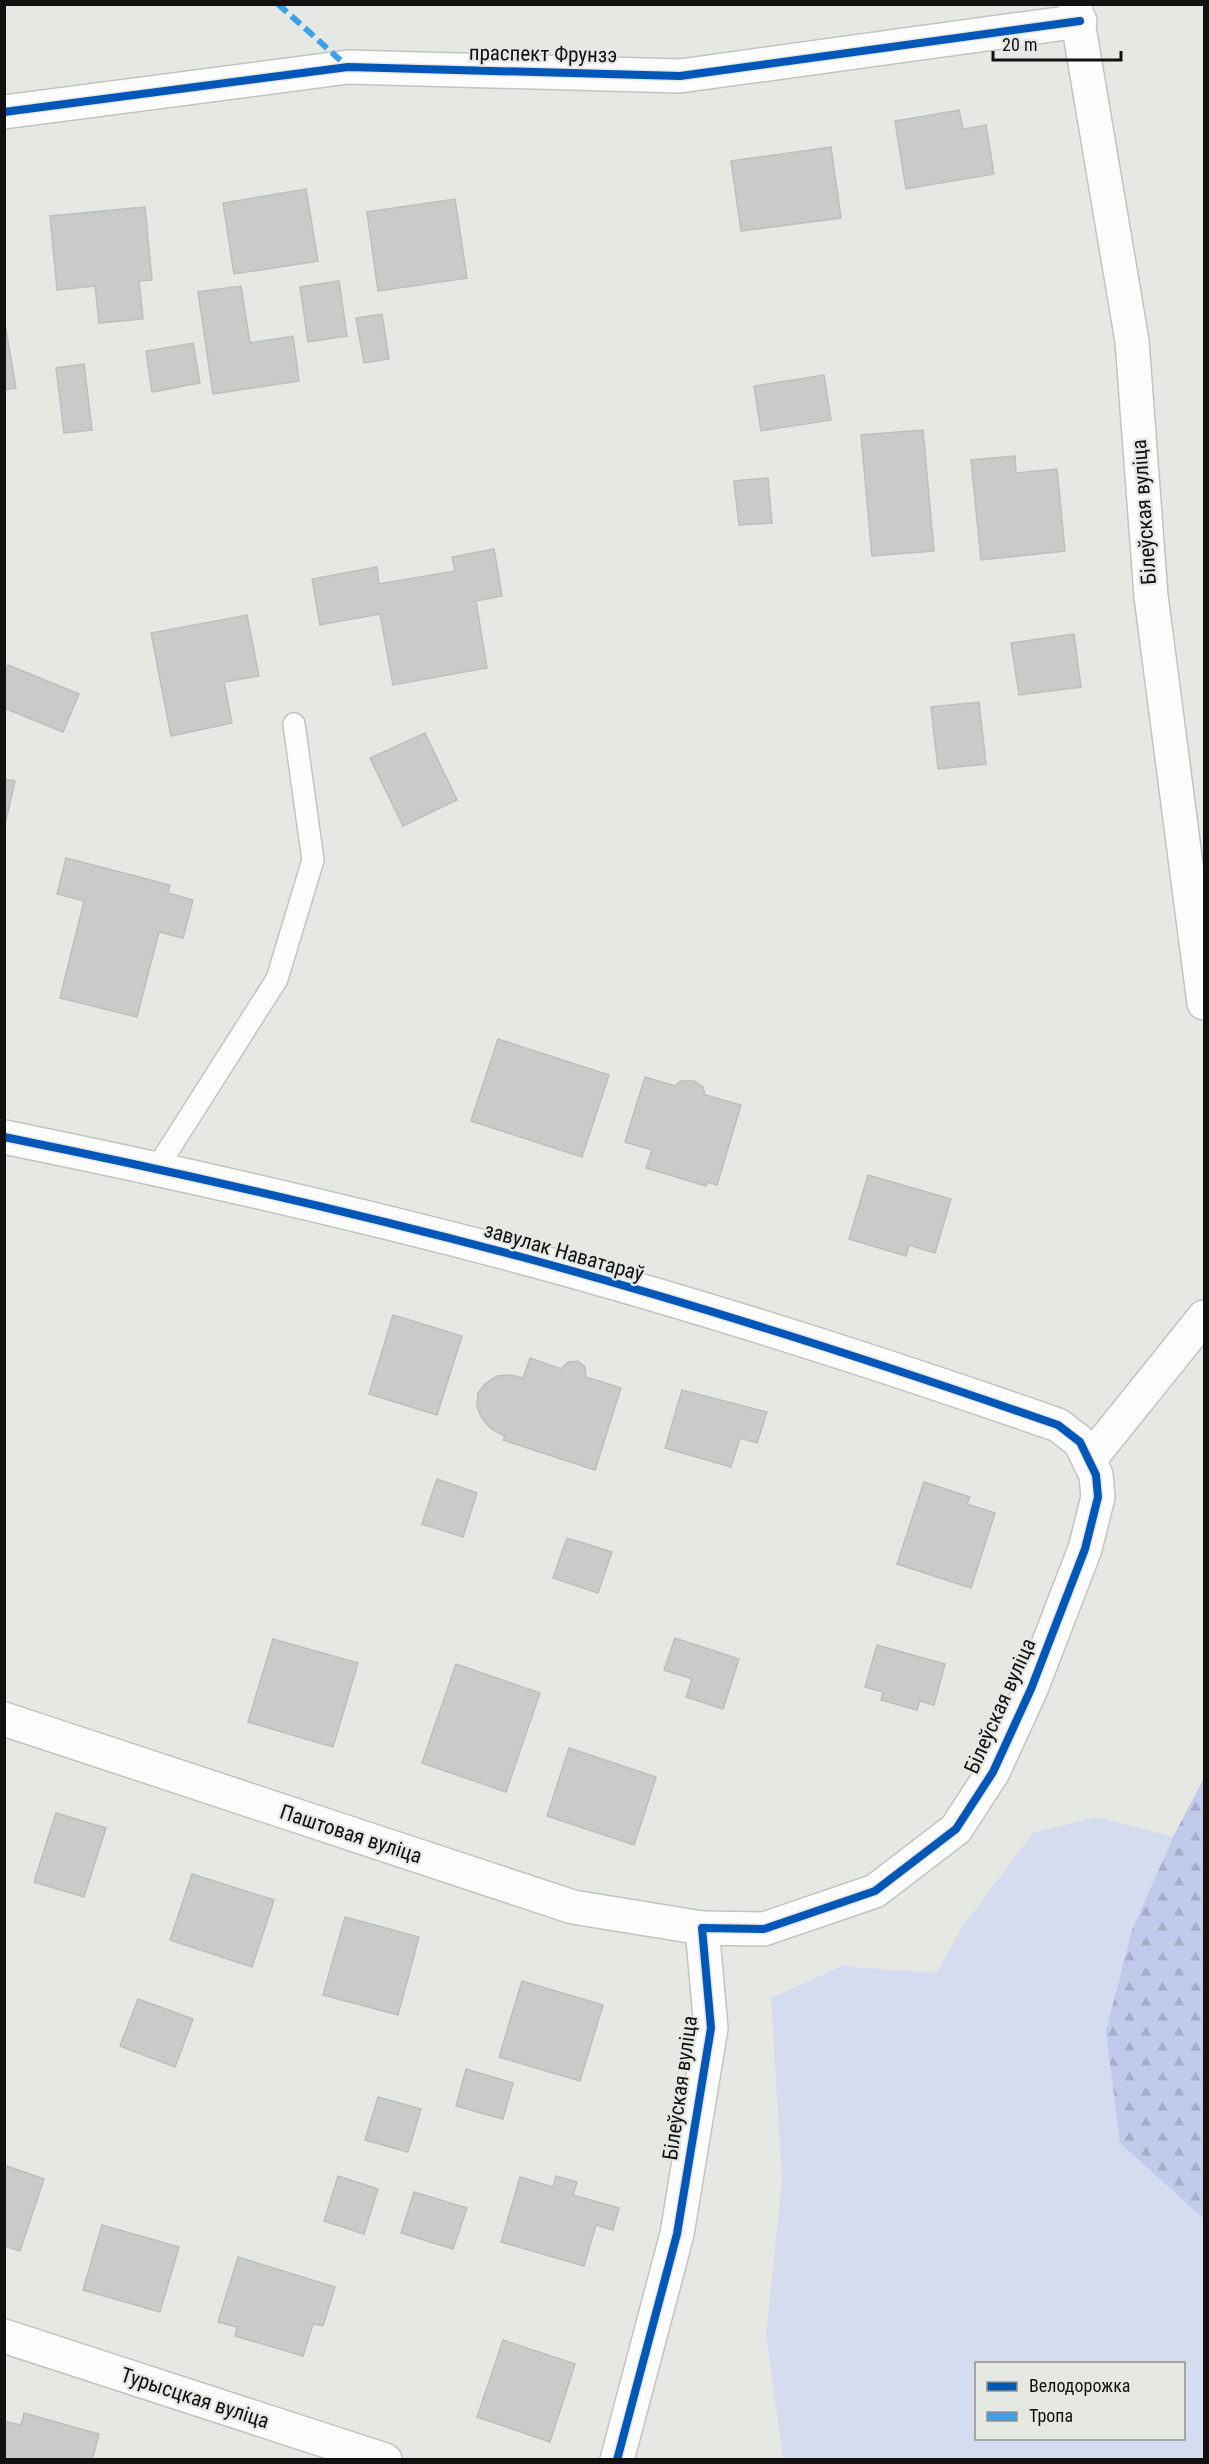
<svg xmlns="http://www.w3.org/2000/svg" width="1209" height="2464" font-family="'Roboto Condensed',sans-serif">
	<defs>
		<pattern id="forest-firs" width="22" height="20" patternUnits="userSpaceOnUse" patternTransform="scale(1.5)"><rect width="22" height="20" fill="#c2caec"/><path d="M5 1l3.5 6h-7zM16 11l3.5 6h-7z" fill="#a6acc9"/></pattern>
	</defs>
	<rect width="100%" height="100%" fill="#e6e8e4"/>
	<path fill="#d6dcf0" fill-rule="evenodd" d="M1098 1817 1173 1837 1132 1930 1120 2143 1204 2219V2459H783L766 2334 782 2180 771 1998 842 1966 936 1973 963 1926 1033 1833ZM976 2364H1184V2438H976Z"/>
	<path fill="url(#forest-firs)" d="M1204 1778V2219L1120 2143 1106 2031 1132 1930 1173 1837Z"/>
	<g fill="#cacbc9" stroke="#bdbfbc" stroke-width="1.5">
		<path d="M959 110 963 129 986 125 994 174 906 189 895 121Z"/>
		<path d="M831 147 841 218 741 231 731 161Z"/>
		<path d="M306 189 318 261 234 274 223 203Z"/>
		<path d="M455 199 467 278 378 291 367 212Z"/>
		<path d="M145 207 152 280 139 281 143 319 99 323 95 286 57 290 50 216Z"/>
		<path d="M339 281 347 336 308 342 300 287Z"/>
		<path d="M241 286 250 343 293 336 299 381 213 394 198 292Z"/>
		<path d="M382 314 389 359 364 363 356 318Z"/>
		<path d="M4 318 16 388 4 390Z"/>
		<path d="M193 343 200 383 152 392 146 351Z"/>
		<path d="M84 364 92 430 64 433 56 368Z"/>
		<path d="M824 375 831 420 761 431 754 386Z"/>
		<path d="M923 430 934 551 872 556 861 435Z"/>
		<path d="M1015 456 1016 473 1057 469 1065 551 981 560 971 460Z"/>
		<path d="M768 478 772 523 739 525 734 481Z"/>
		<path d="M494 549 502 596 476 601 487 668 393 685 380 614 320 625 312 579 377 567 379 584 455 571 452 557Z"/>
		<path d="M247 615 259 676 224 682 232 723 171 736 151 633Z"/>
		<path d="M1074 634 1081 687 1019 695 1011 643Z"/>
		<path d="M8 665 79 694 63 732 4 708V675Z"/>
		<path d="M979 702 986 764 938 769 931 707Z"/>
		<path d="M425 733 457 800 403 826 370 758Z"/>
		<path d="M4 779 15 781 4 829Z"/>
		<path d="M66 858 170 885 168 893 193 900 183 938 159 932 137 1017 60 998 84 901 57 894Z"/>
		<path d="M498 1039 609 1075 582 1157 471 1121Z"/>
		<path d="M645 1077 675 1086 681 1081H694L703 1087 705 1095 741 1105 717 1185 707 1182 706 1186 646 1168 652 1150 625 1142Z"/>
		<path d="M868 1175 951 1199 935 1253 909 1245 906 1256 849 1239Z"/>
		<path d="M393 1315 462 1336 437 1415 369 1394Z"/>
		<path d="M530 1358 561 1369 568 1362 578 1361 585 1367 586 1377 621 1388 595 1470 503 1440 505 1436 491 1429 482 1418 477 1407 478 1393 486 1383 497 1376 510 1375 523 1378Z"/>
		<path d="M682 1390 767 1412 757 1443 740 1438 731 1467 665 1448Z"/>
		<path d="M437 1479 477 1493 463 1537 422 1524Z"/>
		<path d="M924 1482 970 1497 967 1504 995 1513 971 1588 897 1564Z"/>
		<path d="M567 1538 612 1552 598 1593 553 1578Z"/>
		<path d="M675 1638 739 1659 723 1709 686 1697 692 1679 664 1670Z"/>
		<path d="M273 1639 358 1663 333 1747 248 1722Z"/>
		<path d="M877 1645 945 1664 934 1705 920 1701 917 1710 881 1700 883 1692 865 1687Z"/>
		<path d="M456 1664 540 1693 506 1792 422 1763Z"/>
		<path d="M569 1748 656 1777 634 1845 547 1816Z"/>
		<path d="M56 1813 106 1828 84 1897 34 1882Z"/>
		<path d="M192 1874 274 1900 252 1967 170 1940Z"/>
		<path d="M345 1917 419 1937 398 2015 323 1995Z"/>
		<path d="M522 1981 603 2005 580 2081 499 2057Z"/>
		<path d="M138 1999 193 2019 175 2067 120 2046Z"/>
		<path d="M466 2069 513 2083 503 2119 456 2106Z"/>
		<path d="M378 2097 421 2109 408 2152 365 2140Z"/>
		<path d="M4 2165 44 2179 20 2251 4 2246Z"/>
		<path d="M338 2176 378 2189 364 2234 324 2221Z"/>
		<path d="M556 2176 577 2182 573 2195 619 2208 613 2230 596 2225 584 2266 501 2242 520 2177 553 2187Z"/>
		<path d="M414 2192 467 2208 453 2249 401 2233Z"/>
		<path d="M102 2225 179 2247 160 2312 83 2290Z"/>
		<path d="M238 2257 335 2287 323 2326 313 2324 303 2356 235 2336 237 2327 218 2322Z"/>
		<path d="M503 2340 575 2364 550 2442 477 2417Z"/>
		<path d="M24 2413 99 2434 92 2460H4V2421L21 2425Z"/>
	</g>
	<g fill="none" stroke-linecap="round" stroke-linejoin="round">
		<g stroke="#c3c4c1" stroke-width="24">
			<path id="service" d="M157 1168 277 979 313 860 294 724"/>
		</g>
		<g stroke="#c3c4c1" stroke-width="36">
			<g id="minor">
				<path d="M1075 4 1132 341 1151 596 1204 1003"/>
				<path d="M4 112 348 67 680 76 1080 21"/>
				<path d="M4 1137C177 1172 348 1211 518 1256 700 1305 880 1363 1058 1425L1080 1442 1096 1475 1098 1497 1085 1549 1031 1689 993 1772 956 1829 875 1891 764 1929 702 1928 711 2028 677 2234 617 2460"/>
				<path d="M1090 1459 1204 1317"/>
				<path d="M4 1719 573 1907 702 1928"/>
				<path d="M4 2336 385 2460"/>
			</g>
		</g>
		<use href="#service" stroke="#fbfcfb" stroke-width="21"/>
		<use href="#minor" stroke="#fbfcfb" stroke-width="33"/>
		<path stroke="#3da1ea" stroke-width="6" stroke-dasharray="12 6" stroke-linecap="butt" d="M278 4 348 67"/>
		<g stroke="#e6e9e3" stroke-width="11">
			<g id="cycleway">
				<path d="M4 112 348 67 680 76 1080 21"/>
				<path d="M4 1137C177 1172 348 1211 518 1256 700 1305 880 1363 1058 1425L1080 1442 1096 1475 1098 1497 1085 1549 1031 1689 993 1772 956 1829 875 1891 764 1929 702 1928 711 2028 677 2234 617 2460"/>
			</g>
		</g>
		<use href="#cycleway" stroke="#0057b8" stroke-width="8"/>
	</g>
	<g text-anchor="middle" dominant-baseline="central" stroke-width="4.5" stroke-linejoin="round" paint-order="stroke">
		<g font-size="21" fill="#111210" stroke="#e6e9e3">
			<text transform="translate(543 54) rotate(1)">праспект Фрунзэ</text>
			<text transform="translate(1144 512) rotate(-94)">Білеўская вуліца</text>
			<text transform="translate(564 1252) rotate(16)">завулак Наватараў</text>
			<text transform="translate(1000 1706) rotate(-66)">Білеўская вуліца</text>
			<text transform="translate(351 1834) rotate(18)">Паштовая вуліца</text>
			<text transform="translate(680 2088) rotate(-82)">Білеўская вуліца</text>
			<text transform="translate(195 2398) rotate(18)">Турысцкая вуліца</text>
		</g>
	</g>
	<rect width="1209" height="2464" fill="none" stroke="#111210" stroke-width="12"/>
	<rect x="975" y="2362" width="210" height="78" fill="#e6e9e3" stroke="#91938f" stroke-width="1.5"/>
	<rect x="987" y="2382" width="30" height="9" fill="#0057b8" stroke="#91938f" stroke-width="1.5"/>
	<text x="1029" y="2392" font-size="18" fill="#111210">Велодорожка</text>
	<rect x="987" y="2412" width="30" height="9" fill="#3da1ea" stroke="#91938f" stroke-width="1.5"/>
	<text x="1029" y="2422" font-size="18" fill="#111210">Тропа</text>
	<path d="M993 51v9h128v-9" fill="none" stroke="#111210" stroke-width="3"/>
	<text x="1002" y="51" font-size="18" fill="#111210" stroke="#e6e9e3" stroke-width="4.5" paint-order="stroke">20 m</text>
</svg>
